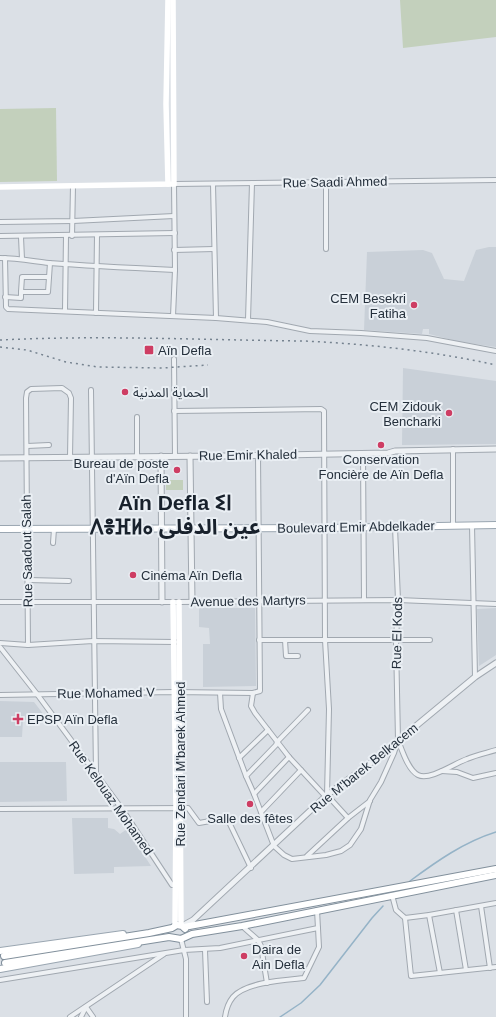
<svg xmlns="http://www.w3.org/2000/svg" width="496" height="1017" font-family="Arial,'Noto Sans Arabic','Noto Sans Tifinagh',sans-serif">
	<rect width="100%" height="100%" fill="#dbe0e6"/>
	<g fill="#c9d0d8">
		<path d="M489 247H496V347L460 342 429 334V329H423L422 334 364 330 367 252 423 250 432 253 444 279 464 281 476 250Z"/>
		<path d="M403 368 496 381V444L402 445Z"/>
		<path d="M199 608H255L256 686 203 687V644H210L209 628 199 627Z"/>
		<path d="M496 608V655L479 666 477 609Z"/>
		<path d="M0 701 34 702 47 719 23 720 22 737H0Z"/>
		<path d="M0 762H66L67 801 0 802Z"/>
		<path d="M72 818H108V828L114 829 120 834 127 829 151 866 114 867V873L74 874Z"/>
	</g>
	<g fill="#c3d0bc">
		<path d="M400 0H496V37L403 48Z"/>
		<path d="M56 108 57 181 0 182V109Z"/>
		<rect x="166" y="480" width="17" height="10"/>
	</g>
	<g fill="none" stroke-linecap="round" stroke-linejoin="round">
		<g stroke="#95b3c7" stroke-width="1.5">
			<path d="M410 881C437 861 464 842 496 832"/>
			<path d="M280 1017 301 1003 320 985 372 918 383 906"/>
		</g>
		<g stroke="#a1a8b0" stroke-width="6">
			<g id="minor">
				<path d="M213 184 216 318"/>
				<path d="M0 222 73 221 174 216"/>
				<path d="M0 236 175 233"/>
				<path d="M72 236 73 186"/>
				<path d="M21 237 22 259"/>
				<path d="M326 249V182"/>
				<path d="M174 250 214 249"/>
				<path d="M0 258C17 258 32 261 49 263 91 266 133 268 175 270"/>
				<path d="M5 258 6 307 8 309 216 318 267 322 310 331 361 333 427 338 496 351"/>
				<path d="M21 292 22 277H49"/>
				<path d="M5 297 21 298V292H48L50 263"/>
				<path d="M65 311 66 236"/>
				<path d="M96 313 97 235"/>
				<path d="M173 316 175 270 174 184 496 180"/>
				<path d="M248 320 252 183"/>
				<path d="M174 359 175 456"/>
				<path d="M91 390 96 773"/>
				<path d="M174 411 321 409 324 411 325 640 329 709 327 795 348 818"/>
				<path d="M27 446 49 445"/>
				<path d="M453 449V525"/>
				<path d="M363 453 364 600"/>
				<path d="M137 457V417"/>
				<path d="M472 525 475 677"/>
				<path d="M53 543 54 529"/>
				<path d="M28 580 69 581"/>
				<path d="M0 602H179L398 600 496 604"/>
				<path d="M259 640H430"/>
				<path d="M285 640 286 656H298"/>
				<path d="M0 643 28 645 93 641 175 642"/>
				<path d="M28 645 26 398 27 392 31 389 62 388 69 393 71 398 70 457"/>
				<path d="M0 647 37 694 122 809 172 885 178 884"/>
				<path d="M220 693 221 709 246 776 254 794 274 846 284 855 292 859 326 855 341 851 350 845 361 829 370 800 381 782 394 753 398 740 396 641 398 600 395 527"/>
				<path d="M253 693 251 706 255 713 289 757 326 797"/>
				<path d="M0 695 174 692 253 693 260 691 258 455"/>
				<path d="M398 740C402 750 408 770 418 775 430 781 455 763 467 759 476 755 486 753 496 750"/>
				<path d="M239 758 268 730"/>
				<path d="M442 771 457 772 473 778 496 773"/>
				<path d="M246 776 276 745 277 742 308 710"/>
				<path d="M254 794 289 757"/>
				<path d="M0 809 188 808 199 823 227 818 251 868"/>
				<path d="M261 812 301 770"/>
				<path d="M307 856 348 818 370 801"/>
				<path d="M392 895 396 910 405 918 429 915 496 903"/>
				<path d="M481 906 490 968"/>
				<path d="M456 910 466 970"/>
				<path d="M429 915 440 973"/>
				<path d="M405 918 411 976 496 967"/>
				<path d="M242 926 258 940 261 946 267 983"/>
				<path d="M181 939 186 959V1017"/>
				<path d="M205 950 207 1002"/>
				<path d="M0 980 184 950 220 948 318 928"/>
				<path d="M86 1007 93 1017"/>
				<path d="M70 1017 164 954"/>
				<path d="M81 1017 86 1007"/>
				<path d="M225 1017C226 1010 228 1003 233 997 246 982 285 980 304 978L319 947 317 910"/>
			</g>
		</g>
		<g stroke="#a1a8b0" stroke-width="7">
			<g id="tertiary">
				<path d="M161 456 162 602"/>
				<path d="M190 456 192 602"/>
				<path d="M0 458 224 456 388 453 395 451 496 449"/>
				<path d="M182 926 193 920 327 795 376 759 475 677 496 663"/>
			</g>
		</g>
		<g stroke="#9aa6b1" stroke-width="8">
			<g id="primary">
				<path d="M0 529 325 528 496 525"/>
				<path d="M0 951 123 934"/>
				<path d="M0 969 138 944"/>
			</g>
		</g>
		<g stroke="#82909c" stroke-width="8">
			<g id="trunk">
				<path d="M184 927 496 869"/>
				<path d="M4 956 149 933 172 928 177 925 182 926 185 929"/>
				<path d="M5 963 169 937 181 939 192 934 242 926 496 875"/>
			</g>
		</g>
		<use href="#minor" stroke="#eef1f4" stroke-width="4"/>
		<use href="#tertiary" stroke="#eef1f4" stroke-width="5"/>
		<g stroke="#fff" stroke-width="5.5">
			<path d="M168 0 166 104 168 184"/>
			<path d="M0 187 174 184 173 0"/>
			<path d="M173 602 176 808 175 925"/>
			<path d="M179 602 181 925"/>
		</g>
		<use href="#primary" stroke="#fff" stroke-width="6"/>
		<use href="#trunk" stroke="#fff" stroke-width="6"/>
		<g stroke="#75828f" stroke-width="1.5" stroke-dasharray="2 4" stroke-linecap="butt">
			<path d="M0 340C101 335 203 340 304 341 368 344 433 351 496 365"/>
			<path d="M0 347 27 350 66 362 98 367 162 368 208 365"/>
		</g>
	</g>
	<g fill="#ce3d63" stroke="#eaeff4" stroke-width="1.5">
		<circle cx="414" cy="305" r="4"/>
		<rect x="144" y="345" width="10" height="10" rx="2"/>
		<circle cx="125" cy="392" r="4"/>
		<circle cx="449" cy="413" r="4"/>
		<circle cx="381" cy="445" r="4"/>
		<circle cx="177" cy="470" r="4"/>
		<circle cx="133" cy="575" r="4"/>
		<path d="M16 713h4v4h4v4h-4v4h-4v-4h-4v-4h4z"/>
		<circle cx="250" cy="804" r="4"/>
		<circle cx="244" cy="956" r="4"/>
	</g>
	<g text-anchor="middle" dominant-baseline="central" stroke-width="4" stroke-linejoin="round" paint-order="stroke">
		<g font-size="13" fill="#25303c" stroke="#eaeff4">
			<text transform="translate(335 182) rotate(-1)">Rue Saadi Ahmed</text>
			<text transform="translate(248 455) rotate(-1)">Rue Emir Khaled</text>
			<text transform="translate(356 527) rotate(-1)">Boulevard Emir Abdelkader</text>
			<text transform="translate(27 551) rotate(-91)">Rue Saadout Salah</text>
			<text transform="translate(248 601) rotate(-1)">Avenue des Martyrs</text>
			<text transform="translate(397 633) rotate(-89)">Rue El Kods</text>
			<text transform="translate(106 693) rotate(-1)">Rue Mohamed V</text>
			<text transform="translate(180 764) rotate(-90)">Rue Zendari M'barek Ahmed</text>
			<text transform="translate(364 768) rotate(-39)">Rue M'barek Belkacem</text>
			<text transform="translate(111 798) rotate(55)">Rue Kelouaz Mohamed</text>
		</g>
		<g font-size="13" fill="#25303c" stroke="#eaeff4" text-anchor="start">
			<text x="406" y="298" text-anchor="end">CEM Besekri<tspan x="406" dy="15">Fatiha</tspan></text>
			<text x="158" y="350">Aïn Defla</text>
			<text x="133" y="392">الحماية المدنية</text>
			<text x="441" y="406" text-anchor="end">CEM Zidouk<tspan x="441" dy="15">Bencharki</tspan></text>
			<text x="381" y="459" text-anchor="middle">Conservation<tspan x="381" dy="15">Foncière de Aïn Defla</tspan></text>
			<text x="169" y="463" text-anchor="end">Bureau de poste<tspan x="169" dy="15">d'Aïn Defla</tspan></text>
			<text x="141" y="575">Cinéma Aïn Defla</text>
			<text x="27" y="719">EPSP Aïn Defla</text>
			<text x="250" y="818" text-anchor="middle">Salle des fêtes</text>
			<text x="252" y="949">Daira de<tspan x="252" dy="15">Ain Defla</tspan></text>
		</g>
		<g font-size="21" font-weight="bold" fill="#18212c" stroke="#eaeff4">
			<text x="175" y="502">Aïn Defla ⵉⵏ<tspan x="175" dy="24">ⴷⴻⴼⵍⴰ عين الدفلى</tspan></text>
		</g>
	</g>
</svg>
